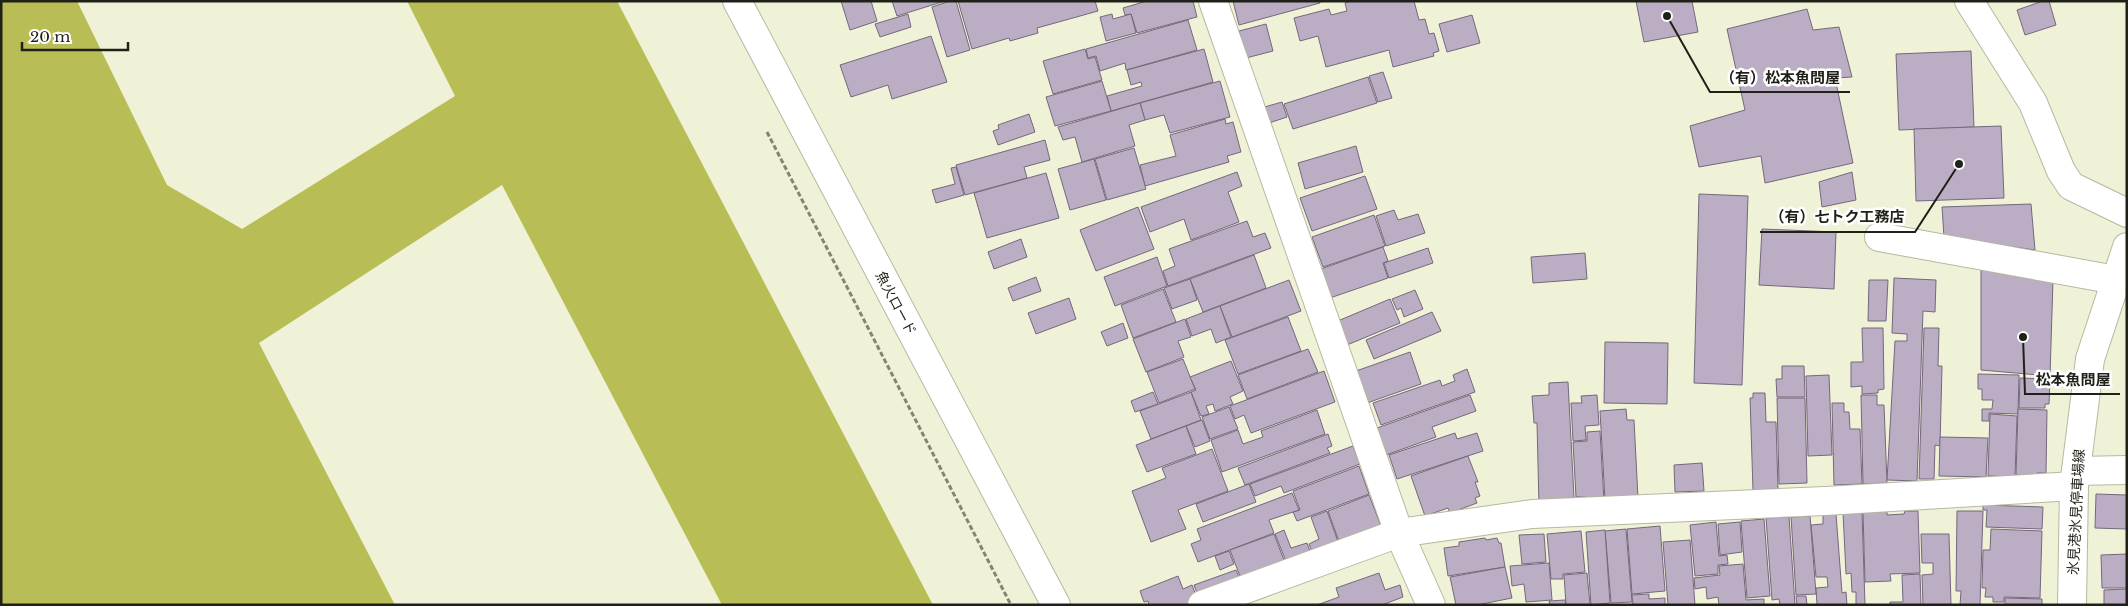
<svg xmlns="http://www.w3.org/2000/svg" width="2128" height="606" font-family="'Libre Baskerville','Noto Sans JP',serif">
	<rect width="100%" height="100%" fill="#f0f2d8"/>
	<path fill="#b9bd55" d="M1 1H617L933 605H1Z"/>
	<g fill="#f0f2d8">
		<path d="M77 1H407L455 96 242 229 167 185Z"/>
		<path d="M502 185 722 605H395L259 343Z"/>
	</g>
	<g fill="#bbadc3" stroke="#74687c">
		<path d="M841 1H871L877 21 850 30Z"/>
		<path d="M892 1H945L897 16Z"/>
		<path d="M950 1H956L970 50 947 57 932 7Z"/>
		<path d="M958 1H1095L1098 11 1037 28 1038 33 1010 41 1009 38 972 49Z"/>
		<path d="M1147 1H1193L1197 17 1137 33 1131 14 1125 15 1123 8Z"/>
		<path d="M1233 1H1320V3L1239 25Z"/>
		<path d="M1351 1H1414L1419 20 1425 19 1429 34 1434 33 1439 51 1433 53 1434 56 1393 67 1389 50 1326 67 1318 36 1300 41 1294 18 1329 9 1331 15 1347 11 1345 3Z"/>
		<path d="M1636 1H1692L1698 32 1644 42Z"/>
		<path d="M2043 1H2049L2056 25 2025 35 2017 10Z"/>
		<path d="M1807 9 1813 30 1839 27 1852 77 1835 78 1853 163 1765 183 1761 156 1699 167 1690 126 1745 110 1727 29Z"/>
		<path d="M908 14 911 27 880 37 875 24Z"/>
		<path d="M1112 14 1113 19 1131 14 1136 33 1106 41 1100 17Z"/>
		<path d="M1472 15 1480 43 1447 52 1439 24Z"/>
		<path d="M1188 20 1197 50 1126 70 1125 63 1100 71 1096 56 1088 58 1086 49Z"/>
		<path d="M1266 24 1273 51 1246 58 1239 31Z"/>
		<path d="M931 36 947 82 892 99 888 85 851 97 840 65Z"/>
		<path d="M1085 49 1088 59 1095 57 1102 80 1053 94 1043 61Z"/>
		<path d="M1204 49 1213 82 1111 111 1107 96 1142 86 1141 82 1131 85 1127 70Z"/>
		<path d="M1971 51 1974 127 1899 130 1896 54Z"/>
		<path d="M1383 72 1392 98 1378 102 1369 76Z"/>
		<path d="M1368 77 1377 103 1293 129 1284 104Z"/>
		<path d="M1102 81 1111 111 1055 126 1046 97Z"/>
		<path d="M1220 81 1230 117 1170 133 1164 115 1145 120 1140 103Z"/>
		<path d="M1282 102 1287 117 1266 124 1261 108Z"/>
		<path d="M1140 103 1145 120 1129 125 1135 146 1082 162 1075 137 1063 140 1058 127Z"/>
		<path d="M1029 114 1035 132 998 145 993 131 999 129 998 125Z"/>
		<path d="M1225 119 1226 124 1233 122 1241 152 1227 156 1229 162 1145 186 1140 165 1176 156 1170 135Z"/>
		<path d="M2001 126 2004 198 1916 201 1914 129Z"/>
		<path d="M1045 140 1050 160 1024 167 1027 178 965 195 956 165Z"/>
		<path d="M1356 146 1363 172 1305 189 1298 163Z"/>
		<path d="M1134 148 1146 189 1107 200 1095 159Z"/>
		<path d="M1094 159 1106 200 1070 210 1058 169Z"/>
		<path d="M956 167 964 195 936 203 932 190 955 184 951 168Z"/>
		<path d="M1237 172 1242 186 1228 192 1239 222 1191 240 1184 219 1150 232 1141 207Z"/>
		<path d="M1852 172 1856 200 1822 207 1819 182Z"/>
		<path d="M1046 173 1059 218 987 238 974 193Z"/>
		<path d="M1365 176 1377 209 1312 231 1300 198Z"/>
		<path d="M1699 194 1748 196 1742 385 1694 383Z"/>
		<path d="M2031 204 2035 250 1944 237 1942 207Z"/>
		<path d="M1138 207 1154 249 1096 271 1080 230Z"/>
		<path d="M1394 210 1398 220 1418 214 1425 233 1386 246 1376 216Z"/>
		<path d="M1374 215 1385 246 1323 267 1312 237Z"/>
		<path d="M1247 221 1253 237 1265 233 1271 248 1168 286 1163 271 1175 266 1169 249Z"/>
		<path d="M1762 229 1836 232 1834 289 1759 285Z"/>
		<path d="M1021 239 1027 257 994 269 988 252Z"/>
		<path d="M1383 247 1388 261 1383 263 1388 278 1327 299 1318 270Z"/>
		<path d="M1428 248 1433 263 1389 278 1384 263Z"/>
		<path d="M1585 253 1587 279 1533 283 1531 257Z"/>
		<path d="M1254 255 1266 288 1203 312 1190 279Z"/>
		<path d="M1157 257 1167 286 1115 306 1104 277Z"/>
		<path d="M1981 269 2053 280 2050 376 1981 370Z"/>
		<path d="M1036 277 1041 291 1013 301 1008 288Z"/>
		<path d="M1894 278 1936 280 1935 312 1923 311 1917 481 1887 480 1895 341H1907V334L1892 333Z"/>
		<path d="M1190 279 1197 300 1172 309 1164 288Z"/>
		<path d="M1289 280 1301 311 1232 337 1220 306Z"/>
		<path d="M1869 280H1888L1886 321H1868Z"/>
		<path d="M1163 289 1176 322 1133 338 1121 305Z"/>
		<path d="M1415 290 1423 309 1404 317 1401 308 1397 310 1392 299Z"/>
		<path d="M1069 298 1076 319 1036 334 1028 313Z"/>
		<path d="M1390 299 1400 323 1347 345 1333 323Z"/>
		<path d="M1220 306 1231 337 1216 343 1211 329 1192 336 1186 319Z"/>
		<path d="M1432 312 1441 331 1374 359 1366 340Z"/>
		<path d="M1288 317 1301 351 1238 374 1225 340Z"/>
		<path d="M1185 319 1191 337 1178 341 1184 357 1146 372 1133 339Z"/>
		<path d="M1123 323 1128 338 1107 346 1101 332Z"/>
		<path d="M1862 328H1883L1884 389 1878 390V393L1862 394V386L1851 387V362H1863Z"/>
		<path d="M1924 328H1939L1938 366H1942L1940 446 1935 445 1934 479H1919Z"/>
		<path d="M1605 342 1668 343 1667 404 1604 403Z"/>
		<path d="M1308 349 1318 372 1247 399 1238 375Z"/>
		<path d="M1410 352 1421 384 1367 403 1356 371Z"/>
		<path d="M1183 359 1195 389 1159 403 1147 372Z"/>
		<path d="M1231 361 1243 391 1230 397 1233 404 1215 411 1213 404 1206 406 1209 414 1201 416 1191 392 1196 390 1190 377Z"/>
		<path d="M1782 366H1804L1805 397H1777L1776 379H1782Z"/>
		<path d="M1467 369 1475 392 1381 425 1373 403 1440 380 1442 386 1455 381 1453 375Z"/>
		<path d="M1324 371 1335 402 1251 433 1244 415 1235 419 1230 406Z"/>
		<path d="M1978 374 2019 375 2018 414 1989 413V421H1982V409H1992L1993 400H1982V389H1978Z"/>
		<path d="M1829 375 1832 455 1808 456 1806 376Z"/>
		<path d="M2020 378 2050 379 2049 404H2045V408H2019Z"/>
		<path d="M1568 382 1574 498 1555 499 1556 505 1539 506 1537 423H1534L1532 396 1549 395V383Z"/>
		<path d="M1153 392 1158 404 1135 412 1131 401Z"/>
		<path d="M1191 392 1201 420 1151 439 1140 411Z"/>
		<path d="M1753 393H1765L1766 422H1776L1778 489 1753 490 1750 398H1753Z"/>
		<path d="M1470 395 1476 411 1432 427 1436 437 1386 455 1377 428Z"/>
		<path d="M1597 395 1599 425 1585 426 1586 440 1573 441 1571 403H1582L1581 396Z"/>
		<path d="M1861 395H1877V405H1884L1887 483 1863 484Z"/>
		<path d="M1777 398H1805L1807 483 1779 484Z"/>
		<path d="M1832 403H1844V412H1849L1850 429H1860L1862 484 1834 485Z"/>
		<path d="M1229 407 1238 429 1210 439 1202 417Z"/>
		<path d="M1626 409 1627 420H1634L1638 498 1605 500 1600 411Z"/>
		<path d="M2018 409 2047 410 2046 473H2037V476L2016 475Z"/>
		<path d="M1317 410 1325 434 1222 472 1211 440 1238 430 1243 444 1263 437 1261 431Z"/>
		<path d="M1990 414 2017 416 2015 477 1988 476Z"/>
		<path d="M1202 420 1210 441 1195 447 1186 426Z"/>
		<path d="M1186 426 1196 454 1147 472 1136 445Z"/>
		<path d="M1600 431 1604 502 1585 503V497H1576L1573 442 1587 441V432Z"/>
		<path d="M1455 433 1457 439 1477 433 1483 451 1397 479 1389 455Z"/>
		<path d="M1328 434 1332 446 1327 448 1330 453 1245 485 1238 468Z"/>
		<path d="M1940 437 1988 438 1986 477 1939 476Z"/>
		<path d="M1353 446 1360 464 1284 493 1281 486 1255 496 1250 484Z"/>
		<path d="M1212 449 1228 491 1178 510 1186 529 1151 542 1132 491 1166 478 1162 468Z"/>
		<path d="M1468 456 1478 482H1475L1480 496 1475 498 1477 503 1450 513 1448 508 1425 516 1411 476Z"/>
		<path d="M1702 463 1704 491 1675 492 1674 465Z"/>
		<path d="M1359 466 1369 494 1297 521 1293 512 1300 510 1293 491Z"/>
		<path d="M1249 484 1256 502 1203 522 1196 504Z"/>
		<path d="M1292 493 1299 510 1269 520 1274 533 1198 562 1191 544 1201 540 1197 529Z"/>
		<path d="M2096 494 2127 495V529L2095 528Z"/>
		<path d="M1369 495 1383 531 1341 547 1328 511Z"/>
		<path d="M1983 505 2043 507 2042 529 1986 527 1987 510H1983Z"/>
		<path d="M1327 511 1340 547 1314 557 1309 544 1319 539 1311 517Z"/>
		<path d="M1887 511V515L1904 514 1905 511H1918L1920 573 1890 574 1891 581 1865 582 1863 512Z"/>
		<path d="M1957 511H1983L1980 605H1960L1961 591H1956Z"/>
		<path d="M1843 512H1862L1865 605H1856V592H1852L1851 573 1846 574Z"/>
		<path d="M1836 514 1842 593 1846 592 1847 605H1817L1816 588 1828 587 1827 577H1816L1811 525 1823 524V515Z"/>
		<path d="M1810 516 1816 594 1796 595 1791 517Z"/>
		<path d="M1789 517 1795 605H1780L1779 599 1772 600 1766 518Z"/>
		<path d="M1764 519 1770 596 1747 598 1741 521Z"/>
		<path d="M1716 522 1719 556 1727 555 1728 564 1718 565V574L1695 576 1690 525Z"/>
		<path d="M1740 522 1742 552 1720 555 1718 524Z"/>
		<path d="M1660 526 1665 591 1632 594 1627 529Z"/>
		<path d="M1626 529 1632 602 1611 603 1605 531Z"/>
		<path d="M1991 529 2042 531 2040 598 2004 597V602H1993V597H1985L1986 588H1982L1983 550H1990Z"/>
		<path d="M1284 530 1291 548 1307 543 1312 557 1288 566 1275 534Z"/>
		<path d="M1605 530 1610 603 1591 605 1586 532Z"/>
		<path d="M1581 531 1585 572 1563 574V579H1551L1547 534Z"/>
		<path d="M1274 534 1287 568 1243 584 1230 550Z"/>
		<path d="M1544 534 1546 562 1522 564 1519 535Z"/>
		<path d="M1921 534H1949L1951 605H1923L1922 575 1933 574V563H1922Z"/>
		<path d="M1485 538 1486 540 1497 538 1499 543H1501L1505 567 1448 576 1444 548 1459 546V542Z"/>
		<path d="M1690 540 1695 605H1668L1663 542Z"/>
		<path d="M1229 551 1234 564 1220 570 1215 556Z"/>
		<path d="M2127 554V588H2102L2101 555Z"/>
		<path d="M1549 563 1552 600 1526 602 1524 584 1512 586 1510 566Z"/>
		<path d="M1743 564 1746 600 1764 599V605H1719L1718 597 1707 599 1706 587 1695 589 1694 578 1720 575 1719 566Z"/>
		<path d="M1505 567 1512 598 1477 605H1456L1450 577Z"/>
		<path d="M1236 570 1242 585 1200 601 1194 585Z"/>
		<path d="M1379 573 1385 590 1400 585 1403 597 1382 605H1317L1339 597 1336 588Z"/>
		<path d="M1587 573 1590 605H1566L1564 575Z"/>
		<path d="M1920 574 1921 605H1890V602H1903L1902 575Z"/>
		<path d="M1178 576 1183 589 1192 585 1198 601 1188 605H1149L1148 601 1144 602 1140 591Z"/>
		<path d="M2127 589V605H2104V590Z"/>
		<path d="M1649 594V599L1665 598V605H1633L1632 595Z"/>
		<path d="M1796 596H1806L1807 605H1797Z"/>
		<path d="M2005 598 2042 599V605H2005Z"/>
		<path d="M1565 600 1566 605H1550L1549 601Z"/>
	</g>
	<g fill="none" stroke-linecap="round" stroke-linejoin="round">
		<g stroke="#b6b8a0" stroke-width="30">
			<g id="street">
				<path d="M1213 1 1399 533 1431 605"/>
				<path d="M1969 1 2033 103 2061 171 2071 186 2127 213"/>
				<path d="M1879 237 2116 280"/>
				<path d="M2076 471 2127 470"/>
				<path d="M1202 605 1399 533 1532 514 1825 501 2074 486"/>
			</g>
		</g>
		<g stroke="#b6b8a0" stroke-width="30">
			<g id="secondary">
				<path d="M737 1 1056 605"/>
				<path d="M2072 605 2074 486 2090 359 2127 247"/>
			</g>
		</g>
		<path stroke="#848574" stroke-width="3" stroke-dasharray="5 2.5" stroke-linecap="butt" d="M767 132 1011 605"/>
		<use href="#street" stroke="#fff" stroke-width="28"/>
		<use href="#secondary" stroke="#fff" stroke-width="28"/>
	</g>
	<g text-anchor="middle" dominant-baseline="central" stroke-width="5" stroke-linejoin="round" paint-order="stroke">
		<g font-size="14" fill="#1f2017" stroke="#fff">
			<text transform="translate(896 303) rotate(62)">魚火ロード</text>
			<text transform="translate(2076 512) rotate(-87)">氷見港氷見停車場線</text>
		</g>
	</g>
	<path fill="none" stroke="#1f2017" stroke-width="2" d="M1667 16L1710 92H1850M1959 164L1915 232H1760M2023 337L2025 394H2120"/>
	<g fill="#1f2017" stroke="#fff" stroke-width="2">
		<circle cx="1667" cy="16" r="5"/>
		<circle cx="1959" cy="164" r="5"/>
		<circle cx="2023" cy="337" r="5"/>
	</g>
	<g font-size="15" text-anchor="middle" font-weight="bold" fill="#1f2017" stroke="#fff" stroke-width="5" stroke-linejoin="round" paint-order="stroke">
		<text x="1780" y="83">（有）松本魚問屋</text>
		<text x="1837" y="222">（有）七トク工務店</text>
		<text x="2073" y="385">松本魚問屋</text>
	</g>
	<rect width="2128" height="606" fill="none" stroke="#1f2017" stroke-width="5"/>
	<path d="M22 42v8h106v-8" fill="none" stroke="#1f2017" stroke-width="2.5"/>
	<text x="30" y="42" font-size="15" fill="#1f2017" stroke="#ffffff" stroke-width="4" paint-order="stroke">20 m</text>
</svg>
